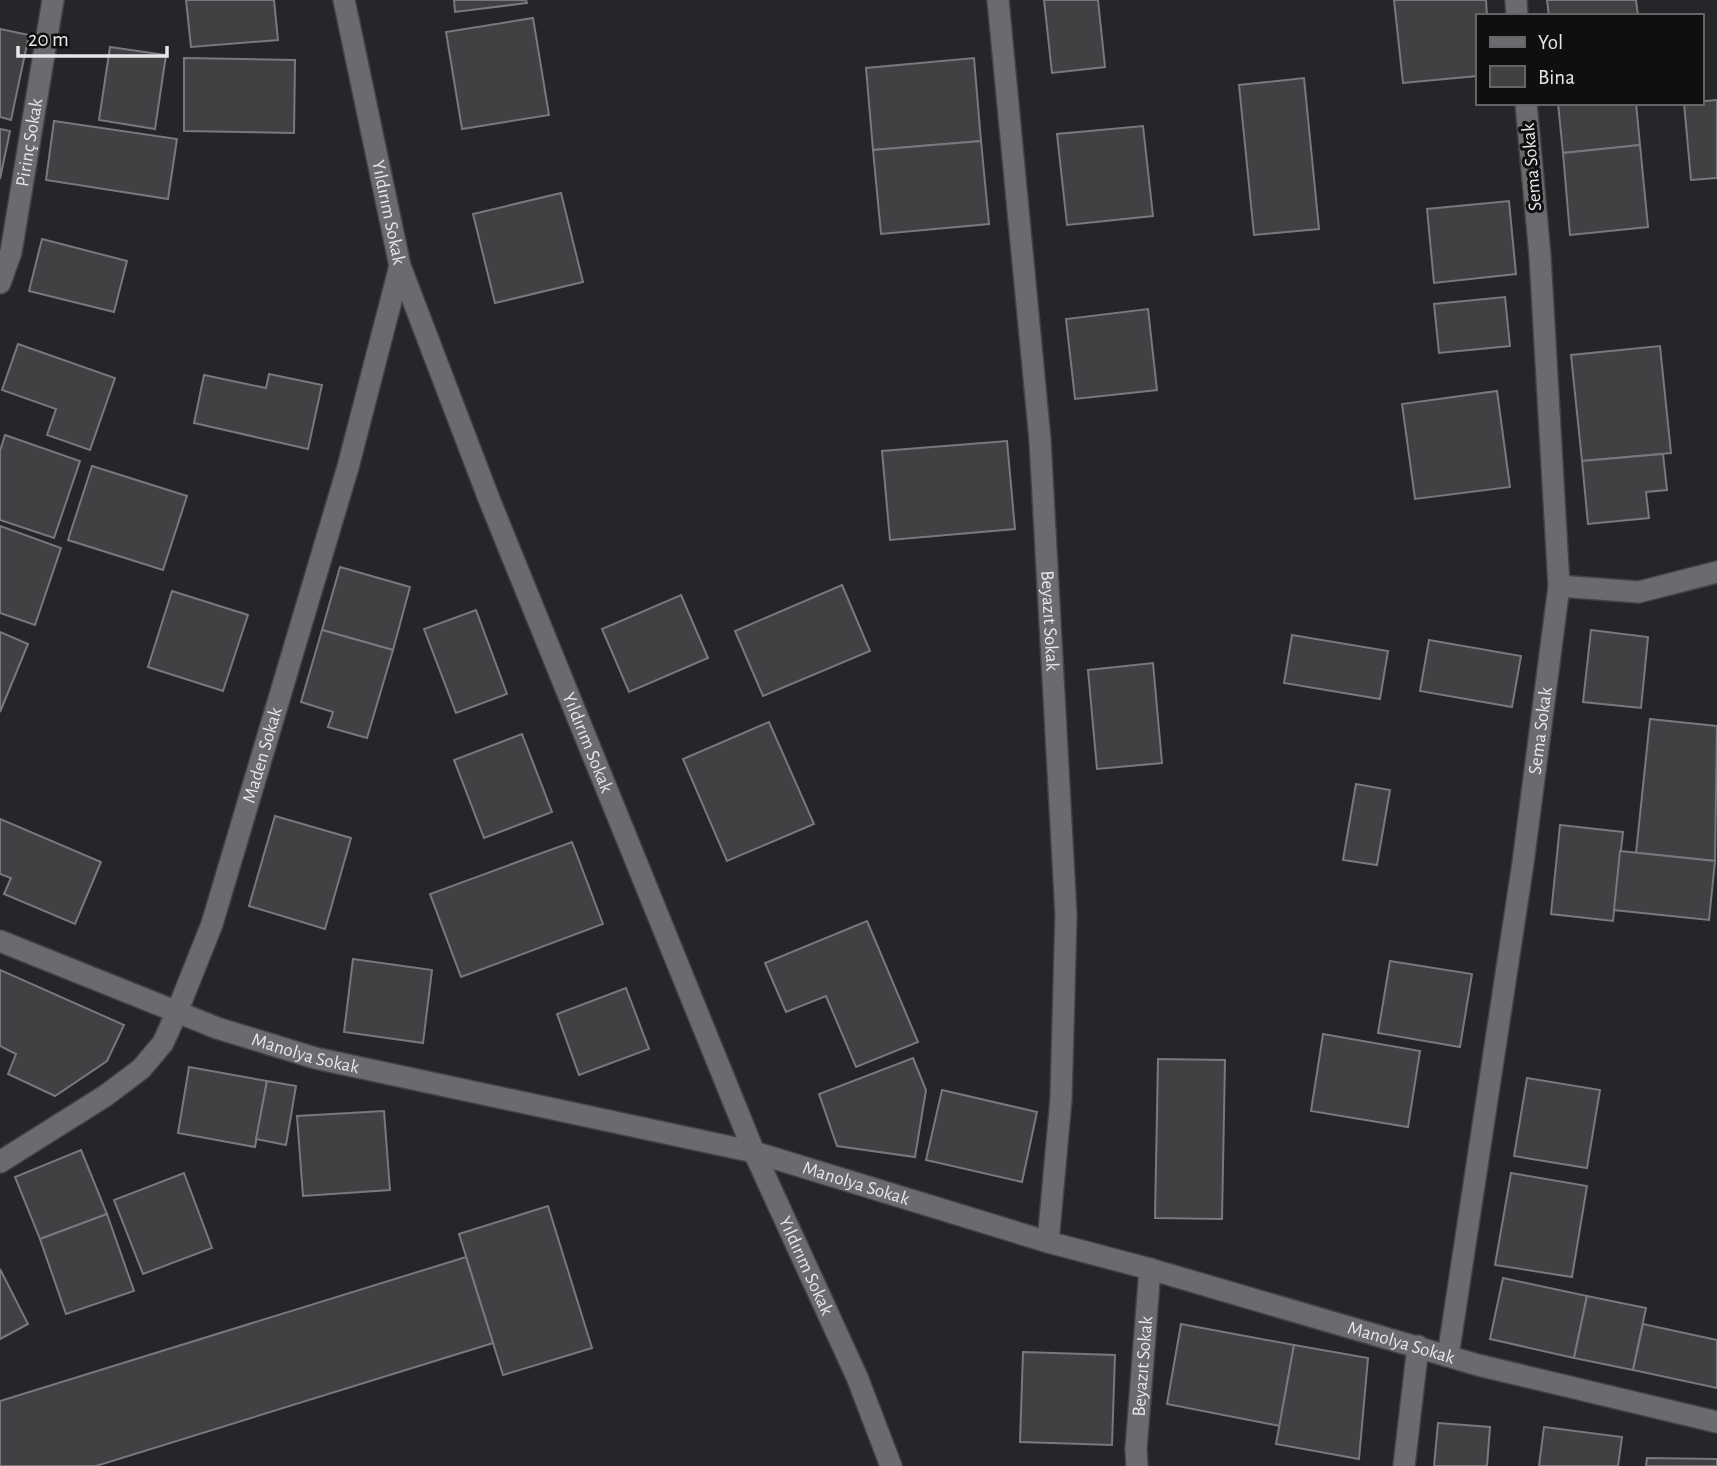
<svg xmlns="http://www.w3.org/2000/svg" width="1717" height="1466" font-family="'Alegreya Sans',sans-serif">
	<rect width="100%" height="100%" fill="#262529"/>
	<g fill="#414144" stroke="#79797d" stroke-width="2">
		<path d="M186 0H274L278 40 191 47Z"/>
		<path d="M454 0H526L527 3 455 12Z"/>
		<path d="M1044 0H1098L1105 67 1052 73Z"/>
		<path d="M1394 0H1486L1487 16H1477V76L1403 83Z"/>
		<path d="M1547 0H1636L1638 16H1549Z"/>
		<path d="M533 18 549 115 462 129 446 32Z"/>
		<path d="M0 29 29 35 11 120 0 117Z"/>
		<path d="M110 47 166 55 155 129 99 120Z"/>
		<path d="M184 58 295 60 294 133 184 131Z"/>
		<path d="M974 58 981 141 873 150 866 68Z"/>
		<path d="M1304 78 1319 229 1254 235 1239 85Z"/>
		<path d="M1717 100V178L1691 180 1684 103Z"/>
		<path d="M1558 103H1636L1640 145 1563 153Z"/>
		<path d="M54 121 177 139 168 199 46 180Z"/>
		<path d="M1143 126 1153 216 1067 225 1057 134Z"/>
		<path d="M0 129 10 131 0 179Z"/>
		<path d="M981 141 989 224 881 234 873 150Z"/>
		<path d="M1640 145 1648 227 1570 235 1563 153Z"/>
		<path d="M561 193 583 282 495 303 473 214Z"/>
		<path d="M1509 201 1516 274 1434 283 1427 209Z"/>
		<path d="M42 239 127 261 114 312 29 291Z"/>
		<path d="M1505 297 1510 346 1439 353 1434 304Z"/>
		<path d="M1148 309 1157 390 1075 399 1066 319Z"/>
		<path d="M18 344 115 378 90 450 47 435 56 409 2 390Z"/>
		<path d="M1660 346 1671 453 1582 461 1571 355Z"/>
		<path d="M269 374 322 385 308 449 194 423 204 375 266 388Z"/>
		<path d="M1497 391 1510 487 1415 499 1402 404Z"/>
		<path d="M5 435 80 461 54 538 0 520V451Z"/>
		<path d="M1007 441 1015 529 890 540 882 451Z"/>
		<path d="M1663 454 1667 490 1646 492 1649 518 1588 524 1582 461Z"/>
		<path d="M92 466 187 496 163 570 68 540Z"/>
		<path d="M0 526 61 548 35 625 0 613Z"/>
		<path d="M340 567 410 587 393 650 322 630Z"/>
		<path d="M842 585 870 651 763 696 735 631Z"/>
		<path d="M172 591 248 615 223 691 148 667Z"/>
		<path d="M681 595 708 658 629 692 602 629Z"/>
		<path d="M476 610 507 694 456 713 424 629Z"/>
		<path d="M322 630 393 650 367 738 328 727 333 712 301 702Z"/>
		<path d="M1591 630 1648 637 1641 708 1583 702Z"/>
		<path d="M0 632 28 644 0 712Z"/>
		<path d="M1292 635 1388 651 1380 699 1284 683Z"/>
		<path d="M1429 640 1521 656 1512 707 1420 691Z"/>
		<path d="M1153 663 1162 763 1097 769 1088 670Z"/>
		<path d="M1650 719 1717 726 1715 861 1636 853Z"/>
		<path d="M769 722 814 824 727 861 683 759Z"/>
		<path d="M522 734 552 812 484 838 454 760Z"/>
		<path d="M1356 784 1390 790 1377 865 1343 860Z"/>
		<path d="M275 816 351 838 325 929 249 906Z"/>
		<path d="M0 819 101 862 75 924 4 894 11 878 0 874Z"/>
		<path d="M1560 825 1623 832 1613 921 1551 914Z"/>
		<path d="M572 842 603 924 461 977 430 894Z"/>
		<path d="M1620 851 1715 861 1709 920 1614 910Z"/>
		<path d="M867 921 918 1042 856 1067 826 996 786 1012 765 963Z"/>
		<path d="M353 959 432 970 423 1043 344 1032Z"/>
		<path d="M1390 961 1472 974 1460 1047 1378 1033Z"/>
		<path d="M0 970 124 1025 107 1061 55 1096 8 1074 16 1054 0 1046Z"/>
		<path d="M626 988 649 1049 579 1075 557 1014Z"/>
		<path d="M1323 1034 1420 1051 1408 1127 1311 1111Z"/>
		<path d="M913 1058 926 1090 915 1157 837 1146 819 1094Z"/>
		<path d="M1158 1059 1225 1060 1222 1219 1155 1218Z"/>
		<path d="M189 1067 267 1081 255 1147 178 1133Z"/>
		<path d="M1527 1078 1600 1090 1587 1168 1514 1156Z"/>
		<path d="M267 1081 296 1086 286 1145 256 1139Z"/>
		<path d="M942 1090 1037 1112 1022 1182 926 1160Z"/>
		<path d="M384 1111 390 1190 303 1196 297 1116Z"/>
		<path d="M81 1150 107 1214 40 1239 15 1177Z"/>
		<path d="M184 1173 212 1248 143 1274 114 1200Z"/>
		<path d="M1511 1173 1587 1186 1572 1277 1495 1265Z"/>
		<path d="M548 1206 592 1348 503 1375 459 1234Z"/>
		<path d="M107 1214 134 1291 66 1314 40 1239Z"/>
		<path d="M466 1257 493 1343 96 1466H0V1401Z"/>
		<path d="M0 1269 28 1324 0 1339Z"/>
		<path d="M1503 1278 1587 1296 1574 1358 1490 1339Z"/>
		<path d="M1587 1296 1646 1308 1633 1370 1574 1358Z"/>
		<path d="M1181 1324 1294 1345 1280 1426 1167 1404Z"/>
		<path d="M1643 1324 1717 1340V1388L1633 1370Z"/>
		<path d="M1294 1345 1368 1358 1359 1459 1276 1444Z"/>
		<path d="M1023 1352 1115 1355 1112 1445 1020 1442Z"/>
		<path d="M1438 1423 1490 1427 1487 1466H1434Z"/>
		<path d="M1544 1427 1622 1437 1618 1466H1539Z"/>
		<path d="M1647 1458 1717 1459V1466H1646Z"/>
	</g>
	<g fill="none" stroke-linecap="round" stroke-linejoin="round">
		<g stroke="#434345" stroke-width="24">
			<g id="minor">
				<path id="s1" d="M344 0 400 266 489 499 754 1152 857 1377 891 1466"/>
				<path id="s2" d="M998 0 1040 440 1066 915 1061 1099 1048 1242"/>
				<path d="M1516 0 1517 16"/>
				<path id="s3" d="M0 283 11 252 53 0"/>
				<path d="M1559 586 1639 592 1717 572"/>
				<path id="s4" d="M0 941 217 1028 315 1058 754 1152 1048 1242 1150 1269 1478 1365 1717 1422"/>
				<path id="s5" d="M0 1162 105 1096 141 1069 163 1043 177 1012 212 924 348 467 400 266"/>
				<path id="s6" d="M1448 1356 1523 863 1559 586 1540 256 1526 103"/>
				<path id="s7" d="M1137 1466 1136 1449 1150 1269"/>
				<path d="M1404 1466 1418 1346"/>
			</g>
		</g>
		<use href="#minor" stroke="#6b6a6e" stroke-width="21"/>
	</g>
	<g text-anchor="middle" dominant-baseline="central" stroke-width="6" stroke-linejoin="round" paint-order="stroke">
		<g font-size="19" fill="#e7e6e8" stroke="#0f0f10">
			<text stroke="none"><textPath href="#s3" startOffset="144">Pirinç Sokak</textPath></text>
			<text transform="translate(1532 167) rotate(-95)">Sema Sokak</text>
			<text stroke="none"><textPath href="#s1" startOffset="217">Yıldırım Sokak</textPath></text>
			<text stroke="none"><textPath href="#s2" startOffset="623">Beyazıt Sokak</textPath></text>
			<text stroke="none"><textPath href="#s6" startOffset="632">Sema Sokak</textPath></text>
			<text stroke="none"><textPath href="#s1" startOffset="784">Yıldırım Sokak</textPath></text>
			<text stroke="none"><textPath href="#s5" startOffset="508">Maden Sokak</textPath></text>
			<text stroke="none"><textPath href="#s4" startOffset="326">Manolya Sokak</textPath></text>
			<text stroke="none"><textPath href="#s4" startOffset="892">Manolya Sokak</textPath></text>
			<text stroke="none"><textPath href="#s1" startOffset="1351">Yıldırım Sokak</textPath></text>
			<text stroke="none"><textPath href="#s4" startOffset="1460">Manolya Sokak</textPath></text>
			<text stroke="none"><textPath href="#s7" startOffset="100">Beyazıt Sokak</textPath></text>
		</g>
	</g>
	<rect x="1476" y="14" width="228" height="91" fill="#0f0f10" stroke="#656566" stroke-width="2"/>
	<rect x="1490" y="37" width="35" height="10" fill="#6b6a6e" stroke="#656566" stroke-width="2"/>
	<text x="1538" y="49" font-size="21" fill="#e7e6e8">Yol</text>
	<rect x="1490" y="66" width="35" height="21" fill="#414144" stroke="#656566" stroke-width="2"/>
	<text x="1538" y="84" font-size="21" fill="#e7e6e8">Bina</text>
	<path d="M18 46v10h149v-10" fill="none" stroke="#e7e6e8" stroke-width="3.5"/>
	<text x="28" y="46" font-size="21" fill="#e7e6e8" stroke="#0f0f10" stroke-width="5" paint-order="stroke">20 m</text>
</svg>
